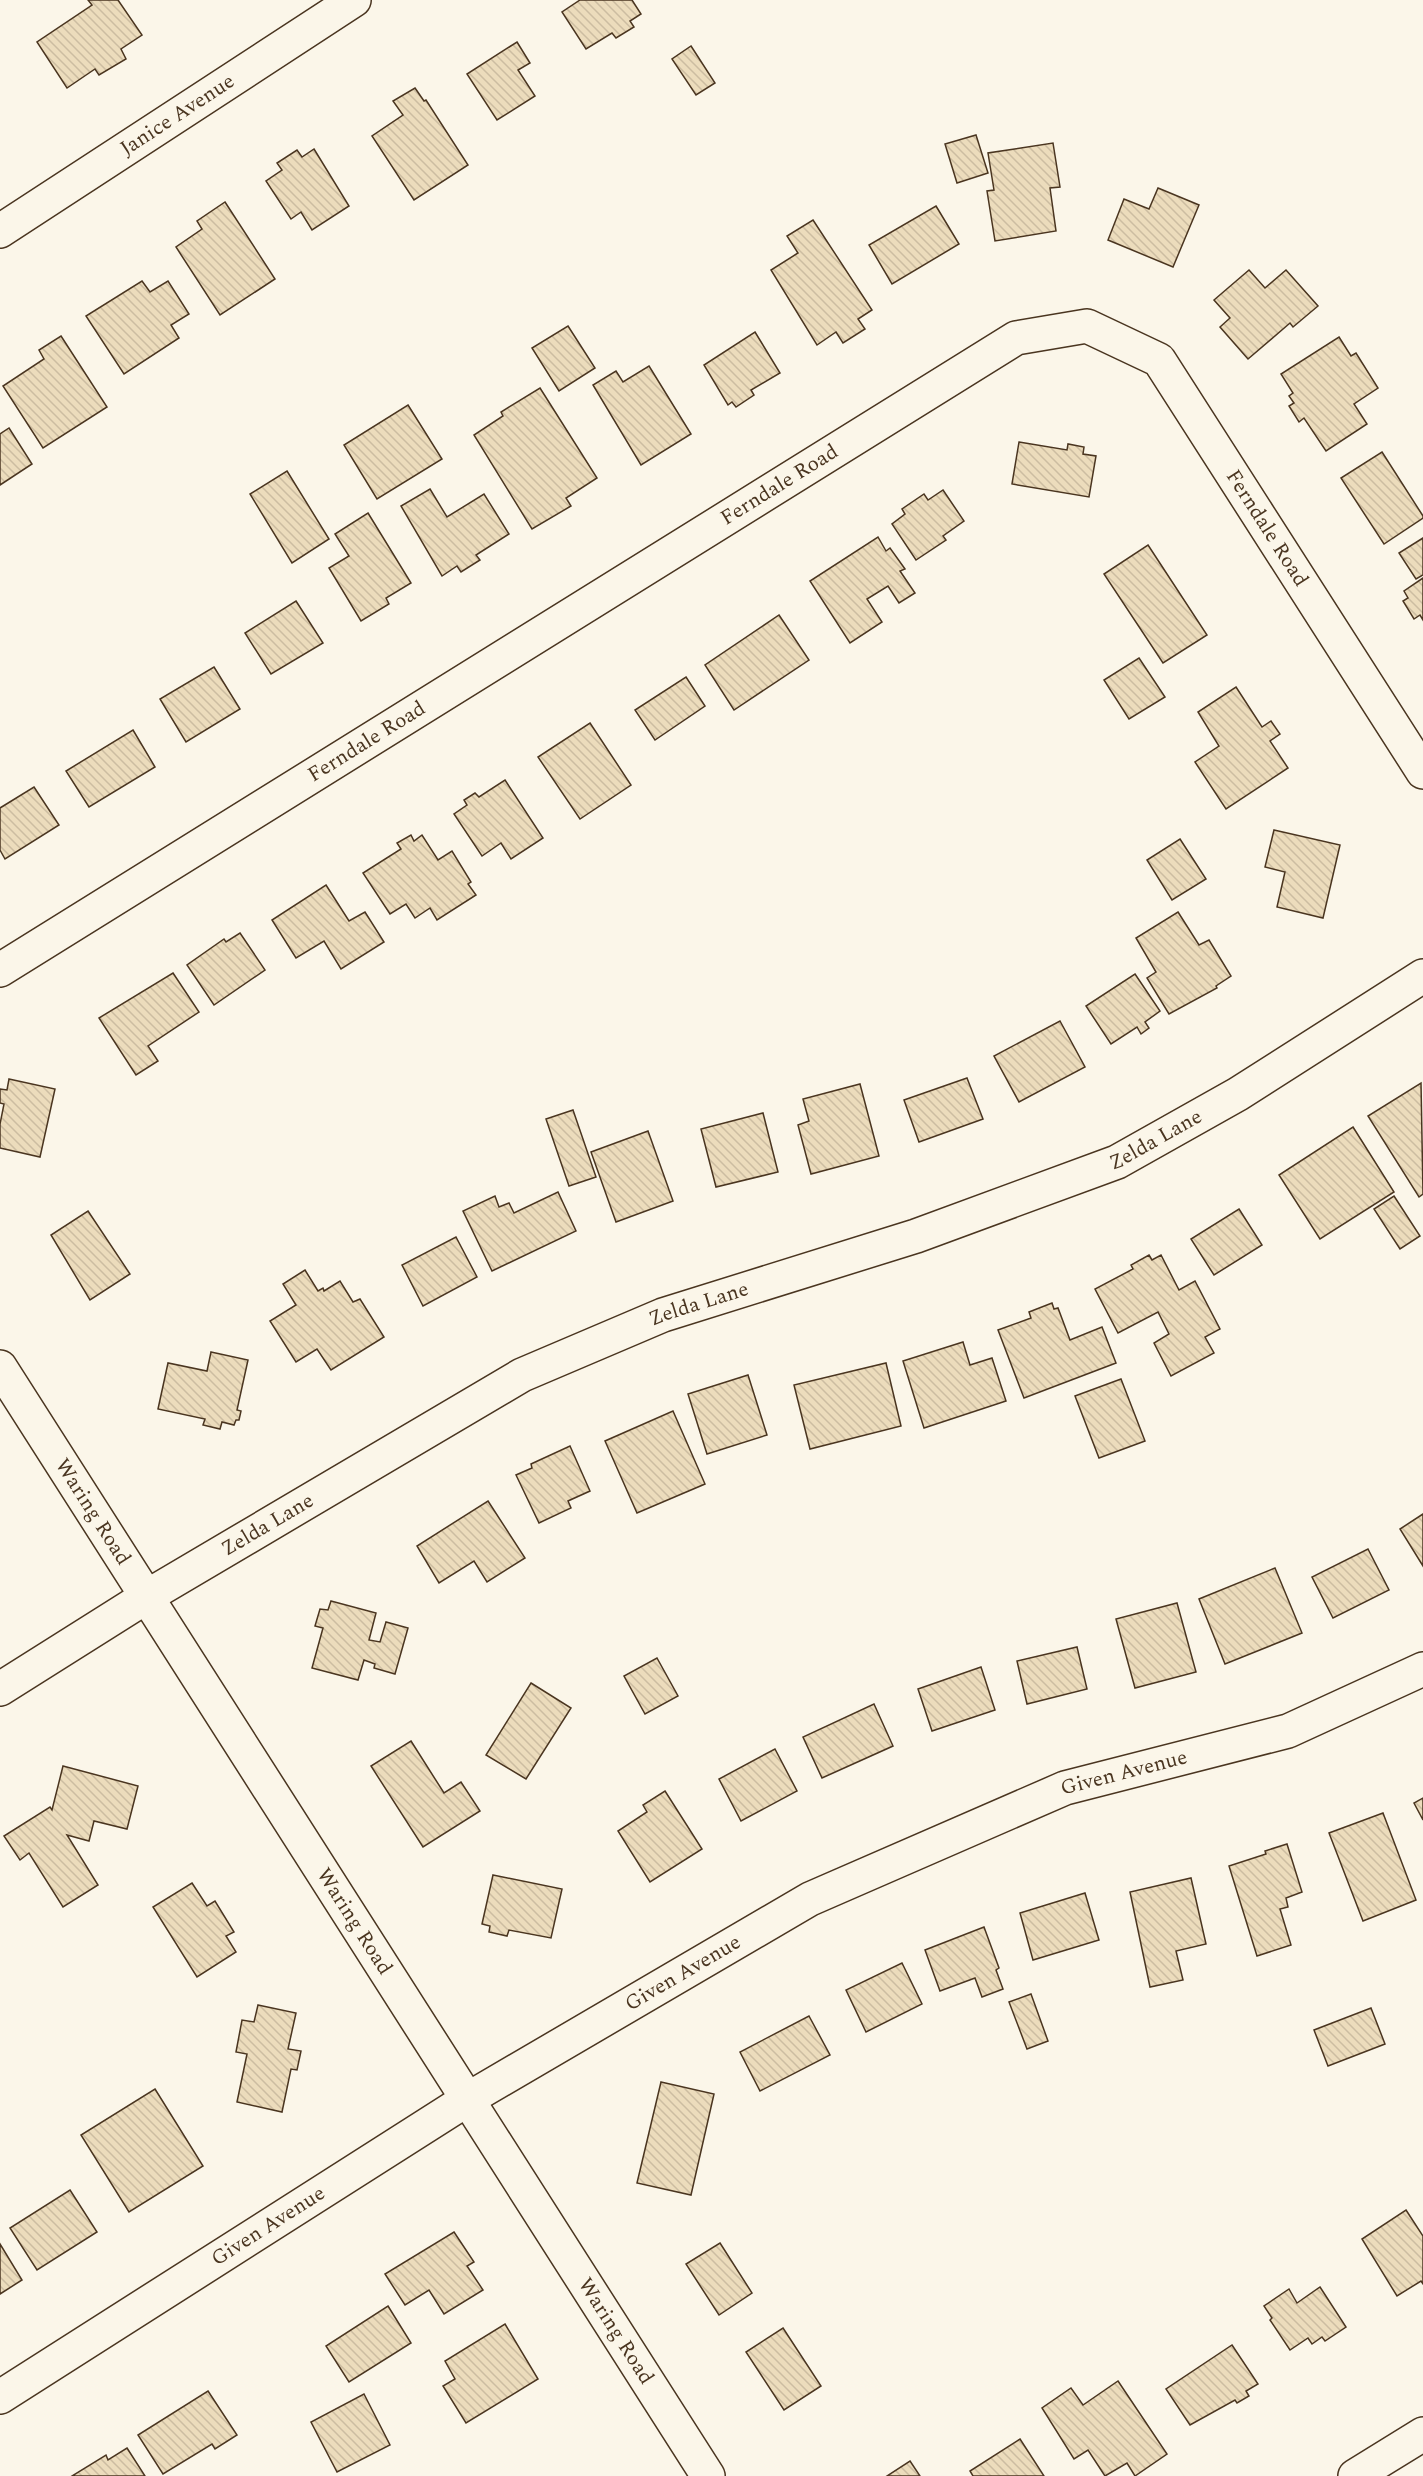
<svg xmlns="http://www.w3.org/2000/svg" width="1423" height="2476" font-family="Spectral,serif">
	<defs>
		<pattern id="building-back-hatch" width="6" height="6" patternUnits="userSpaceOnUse" patternTransform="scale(1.5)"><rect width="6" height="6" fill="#ecdcbc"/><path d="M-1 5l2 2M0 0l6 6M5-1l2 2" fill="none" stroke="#ccbda1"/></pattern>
	</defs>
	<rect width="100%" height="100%" fill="#fbf6e9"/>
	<g fill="url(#building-back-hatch)" stroke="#4a3520" stroke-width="1.5">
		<path d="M88 0H118L142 35 121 49 126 59 99 75 95 69 67 88 37 42 92 5Z"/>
		<path d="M580 0H632L641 14 630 21 634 27 616 38 612 33 586 49 562 12Z"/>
		<path d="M517 42 530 63 518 70 535 96 497 120 467 74Z"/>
		<path d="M691 46 715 83 696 95 672 59Z"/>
		<path d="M415 88 424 101 426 100 468 165 414 200 372 136 403 115 393 101Z"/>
		<path d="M976 135 988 173 957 183 945 144Z"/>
		<path d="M1053 143 1060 187 1050 188 1056 231 995 241 987 191 994 190 988 153Z"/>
		<path d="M314 149 349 206 312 230 301 212 291 219 266 181 282 170 277 163 297 150 302 157Z"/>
		<path d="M1158 188 1199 205 1173 267 1108 240 1124 199 1149 209Z"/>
		<path d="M225 202 275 279 220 315 176 247 202 229 197 221Z"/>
		<path d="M936 206 959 244 892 284 869 245Z"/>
		<path d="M813 220 872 310 858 319 865 329 843 343 836 332 817 345 771 270 798 253 787 236Z"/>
		<path d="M1249 270 1265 288 1286 270 1318 306 1293 327 1290 323 1248 359 1220 327 1230 318 1214 300Z"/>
		<path d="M142 281 150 292 168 281 189 314 171 325 179 338 124 374 86 316Z"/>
		<path d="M568 326 595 368 559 391 532 348Z"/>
		<path d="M755 332 780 373 751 390 754 395 736 407 732 402 728 405 704 365Z"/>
		<path d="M61 336 107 407 43 448 3 386 44 359 39 350Z"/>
		<path d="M1339 337 1351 356 1356 353 1378 388 1354 404 1367 424 1326 451 1304 418 1299 422 1289 406 1294 403 1289 396 1293 393 1281 374Z"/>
		<path d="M649 366 691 434 641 465 593 385 616 371 623 382Z"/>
		<path d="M540 388 597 478 566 498 571 506 532 529 474 435 503 416 501 412Z"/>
		<path d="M408 405 442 459 377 499 344 445Z"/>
		<path d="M9 428 32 464 0 485V434Z"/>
		<path d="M1019 442 1067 450 1068 444 1084 447 1083 454 1096 456 1089 497 1012 484Z"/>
		<path d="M1382 452 1423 516V518L1384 544 1341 478Z"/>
		<path d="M287 471 329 539 292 563 250 494Z"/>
		<path d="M430 489 447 517 484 494 509 534 476 555 480 560 461 572 457 566 442 576 401 506Z"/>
		<path d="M943 490 964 521 943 536 946 540 916 560 892 524 905 514 902 509 924 494 928 500Z"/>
		<path d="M368 513 411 583 386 598 389 604 361 621 329 568 349 556 335 534Z"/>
		<path d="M878 537 886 551 890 548 905 569 900 571 915 593 899 603 888 586 867 599 882 622 850 643 810 581Z"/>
		<path d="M1423 538V575L1416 579 1399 553Z"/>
		<path d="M1148 545 1207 635 1163 663 1104 574Z"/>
		<path d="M1423 578V620L1420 615 1414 619 1403 601 1408 598 1404 591Z"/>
		<path d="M296 601 323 643 271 674 245 633Z"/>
		<path d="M779 615 809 660 734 710 705 665Z"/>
		<path d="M1139 658 1165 697 1129 719 1104 680Z"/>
		<path d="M214 667 240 709 186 742 160 699Z"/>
		<path d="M686 677 705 706 655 740 635 710Z"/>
		<path d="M1236 687 1262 727 1271 721 1280 734 1270 741 1288 768 1226 809 1195 762 1219 746 1198 712Z"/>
		<path d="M590 723 631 785 580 819 538 757Z"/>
		<path d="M133 730 155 767 89 807 66 771Z"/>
		<path d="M505 780 543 838 511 859 501 843 482 856 454 814 467 805 464 800 475 793 479 797Z"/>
		<path d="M34 787 59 825 5 859 0 850V808Z"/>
		<path d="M1274 830 1340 845 1323 918 1277 907 1285 872 1265 867Z"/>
		<path d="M411 835 414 841 422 835 438 860 452 851 471 882 468 884 476 895 437 920 430 908 415 918 406 904 390 914 363 873 401 849 397 843Z"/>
		<path d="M1180 839 1206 879 1172 900 1147 860Z"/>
		<path d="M326 885 349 921 365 912 384 942 341 969 324 941 296 958 272 920Z"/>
		<path d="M1178 912 1199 945 1209 940 1231 976 1216 986 1217 988 1169 1014 1147 978 1156 972 1136 938Z"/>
		<path d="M240 933 265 970 214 1005 187 965 224 939 226 942Z"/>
		<path d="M173 973 199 1012 148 1046 158 1061 136 1075 99 1018Z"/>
		<path d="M1135 974 1160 1011 1145 1022 1149 1028 1141 1034 1137 1027 1111 1044 1086 1006Z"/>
		<path d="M1060 1021 1085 1067 1019 1102 994 1056Z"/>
		<path d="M967 1078 983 1119 919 1142 904 1100Z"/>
		<path d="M9 1079 55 1089 40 1157 0 1148V1124L4 1104 0 1103V1089L7 1090Z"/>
		<path d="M1421 1083 1423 1194 1419 1197 1368 1116Z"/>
		<path d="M860 1084 879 1156 811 1174 798 1125 809 1121 803 1099Z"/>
		<path d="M573 1110 596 1177 569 1186 546 1119Z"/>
		<path d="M763 1113 778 1172 716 1187 701 1129Z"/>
		<path d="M1353 1127 1394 1192 1320 1239 1279 1175Z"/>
		<path d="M648 1131 673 1201 616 1222 591 1152Z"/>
		<path d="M558 1192 576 1231 492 1271 463 1211 495 1196 499 1207 509 1203 514 1213Z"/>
		<path d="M1394 1196 1420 1236 1400 1249 1374 1209Z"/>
		<path d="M1239 1209 1262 1245 1214 1275 1191 1239Z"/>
		<path d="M88 1211 130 1274 90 1300 51 1235Z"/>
		<path d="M456 1237 477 1277 423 1306 402 1265Z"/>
		<path d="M1149 1255 1152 1260 1161 1255 1179 1290 1195 1281 1220 1329 1205 1337 1214 1353 1171 1376 1154 1343 1169 1334 1158 1312 1118 1333 1095 1289 1133 1269 1131 1265Z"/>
		<path d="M305 1270 318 1291 323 1288 324 1291 340 1281 353 1302 360 1299 384 1337 331 1370 317 1349 296 1362 270 1321 296 1305 283 1284Z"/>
		<path d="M1052 1303 1054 1309 1058 1308 1070 1340 1102 1327 1116 1363 1024 1398 998 1330 1031 1318 1029 1312Z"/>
		<path d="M963 1342 970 1365 992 1358 1006 1401 924 1428 903 1361Z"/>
		<path d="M211 1352 248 1360 237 1410 241 1411 239 1420H236L234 1425 222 1422 220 1429 203 1425 205 1419 158 1409 168 1363 207 1371Z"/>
		<path d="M886 1363 901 1426 810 1449 794 1385Z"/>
		<path d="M748 1375 767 1435 707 1454 688 1394Z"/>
		<path d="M1121 1379 1145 1441 1099 1458 1075 1396Z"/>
		<path d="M673 1411 705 1484 637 1513 605 1441Z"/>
		<path d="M570 1446 590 1491 568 1501 571 1508 539 1523 516 1475 532 1468 531 1464Z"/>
		<path d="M488 1501 525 1558 487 1582 474 1561 439 1583 417 1546Z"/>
		<path d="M1423 1514V1566L1400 1529Z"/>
		<path d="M1368 1549 1389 1590 1333 1618 1312 1577Z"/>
		<path d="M1275 1568 1302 1633 1225 1664 1199 1599Z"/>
		<path d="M331 1601 376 1613 369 1640 380 1642 386 1622 408 1628 395 1674 374 1668 375 1664 364 1660 358 1680 312 1668 323 1628 315 1626 320 1609 328 1610Z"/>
		<path d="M1177 1603 1196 1672 1135 1688 1116 1619Z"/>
		<path d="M1077 1647 1087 1689 1027 1704 1017 1661Z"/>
		<path d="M657 1658 678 1696 645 1714 624 1676Z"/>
		<path d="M981 1667 995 1710 932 1731 918 1689Z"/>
		<path d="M531 1683 571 1708 526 1779 486 1755Z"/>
		<path d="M874 1704 893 1746 822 1778 803 1737Z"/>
		<path d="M411 1741 444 1793 461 1782 480 1811 423 1847 371 1766Z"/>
		<path d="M775 1749 797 1791 741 1821 719 1779Z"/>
		<path d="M63 1766 138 1786 127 1829 94 1821 89 1841 67 1835 98 1885 63 1907 29 1853 20 1860 4 1836 50 1807 52 1810Z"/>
		<path d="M665 1791 702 1849 650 1882 618 1831 647 1812 643 1805Z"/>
		<path d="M1423 1798V1820L1414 1803Z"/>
		<path d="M1383 1813 1416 1900 1363 1921 1329 1833Z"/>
		<path d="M1287 1844 1302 1892 1286 1898 1288 1907 1280 1909 1291 1945 1257 1956 1229 1866 1266 1854 1265 1851Z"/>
		<path d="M493 1875 562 1889 551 1938 509 1930 507 1936 489 1932 490 1926 482 1924Z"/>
		<path d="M1191 1878 1206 1944 1176 1951 1183 1980 1150 1987 1130 1892Z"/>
		<path d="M192 1883 207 1906 215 1901 234 1932 226 1936 236 1952 197 1977 153 1907Z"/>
		<path d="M1085 1893 1099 1940 1033 1960 1020 1913Z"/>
		<path d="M984 1927 999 1968 996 1970 1003 1989 982 1997 975 1978 940 1991 925 1950Z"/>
		<path d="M902 1963 922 2004 866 2032 846 1990Z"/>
		<path d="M1031 1994 1048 2041 1027 2049 1009 2002Z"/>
		<path d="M258 2005 296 2013 288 2049 301 2051 297 2070 291 2069 282 2112 237 2102 247 2054 236 2052 242 2020 254 2022Z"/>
		<path d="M1371 2008 1385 2044 1328 2066 1314 2030Z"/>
		<path d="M809 2016 830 2055 760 2091 740 2052Z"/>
		<path d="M661 2082 714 2094 691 2195 637 2183Z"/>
		<path d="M155 2089 203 2166 129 2212 81 2135Z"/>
		<path d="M70 2190 97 2232 37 2270 10 2228Z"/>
		<path d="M1406 2210 1423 2236V2284L1421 2281 1397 2296 1362 2239Z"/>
		<path d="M454 2232 474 2262 467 2266 483 2290 444 2314 429 2290 405 2305 385 2274Z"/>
		<path d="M720 2243 752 2293 719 2315 686 2264Z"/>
		<path d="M0 2244 22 2280 0 2294Z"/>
		<path d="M1320 2287 1346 2327 1325 2341 1322 2337 1312 2344 1308 2338 1290 2350 1270 2320 1272 2318 1264 2306 1289 2289 1297 2303Z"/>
		<path d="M388 2306 411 2343 349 2382 326 2346Z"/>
		<path d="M505 2324 538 2379 466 2423 443 2386 455 2379 445 2361Z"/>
		<path d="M783 2328 821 2386 784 2410 746 2352Z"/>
		<path d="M1232 2345 1258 2384 1246 2391 1249 2396 1237 2403 1235 2400 1190 2425 1166 2389Z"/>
		<path d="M1118 2381 1167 2454 1135 2476 1127 2463 1105 2476 1088 2450 1074 2459 1042 2408 1071 2388 1083 2405Z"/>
		<path d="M208 2391 237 2435 215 2449 212 2444 163 2474 138 2435Z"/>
		<path d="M364 2394 390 2445 337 2472 311 2422Z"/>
		<path d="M1020 2439 1044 2476H973L970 2471Z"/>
		<path d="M127 2448 145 2476H72L106 2455 108 2460Z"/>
		<path d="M910 2461 920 2476H887Z"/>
	</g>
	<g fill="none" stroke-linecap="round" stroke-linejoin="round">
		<g stroke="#4a3520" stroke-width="36">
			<g id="minor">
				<path id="s1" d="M0 231 354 0"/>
				<path id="s2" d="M0 970 1016 338 1087 326 1159 360 1423 772"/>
				<path id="s3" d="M0 1367 708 2476"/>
				<path id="s4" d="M0 1689 146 1597 522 1375 663 1315 916 1236 1117 1162 1238 1094 1423 976"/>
				<path id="s5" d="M0 2397 468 2099 810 1899 1065 1788 1288 1731 1423 1669"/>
				<path d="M1355 2476 1423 2434"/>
			</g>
		</g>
		<use href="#minor" stroke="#fbf6e9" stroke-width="33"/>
	</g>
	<g text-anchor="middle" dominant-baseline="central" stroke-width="4.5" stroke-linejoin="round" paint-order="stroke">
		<g font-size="21" fill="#4a3520" stroke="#fbf6e9">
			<text stroke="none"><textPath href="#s1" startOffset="212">Janice Avenue</textPath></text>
			<text stroke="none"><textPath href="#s2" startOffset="918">Ferndale Road</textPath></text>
			<text stroke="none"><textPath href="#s2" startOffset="1548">Ferndale Road</textPath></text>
			<text stroke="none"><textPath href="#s2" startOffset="432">Ferndale Road</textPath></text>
			<text stroke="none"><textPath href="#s4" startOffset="1286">Zelda Lane</textPath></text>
			<text stroke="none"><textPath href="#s4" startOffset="800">Zelda Lane</textPath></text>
			<text stroke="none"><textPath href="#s3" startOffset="172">Waring Road</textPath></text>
			<text stroke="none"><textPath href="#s4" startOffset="314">Zelda Lane</textPath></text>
			<text stroke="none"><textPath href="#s5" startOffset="1290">Given Avenue</textPath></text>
			<text stroke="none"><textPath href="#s3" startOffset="658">Waring Road</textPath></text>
			<text stroke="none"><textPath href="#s5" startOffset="804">Given Avenue</textPath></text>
			<text stroke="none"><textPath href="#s5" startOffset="318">Given Avenue</textPath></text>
			<text stroke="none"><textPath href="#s3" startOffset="1144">Waring Road</textPath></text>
		</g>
	</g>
</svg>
